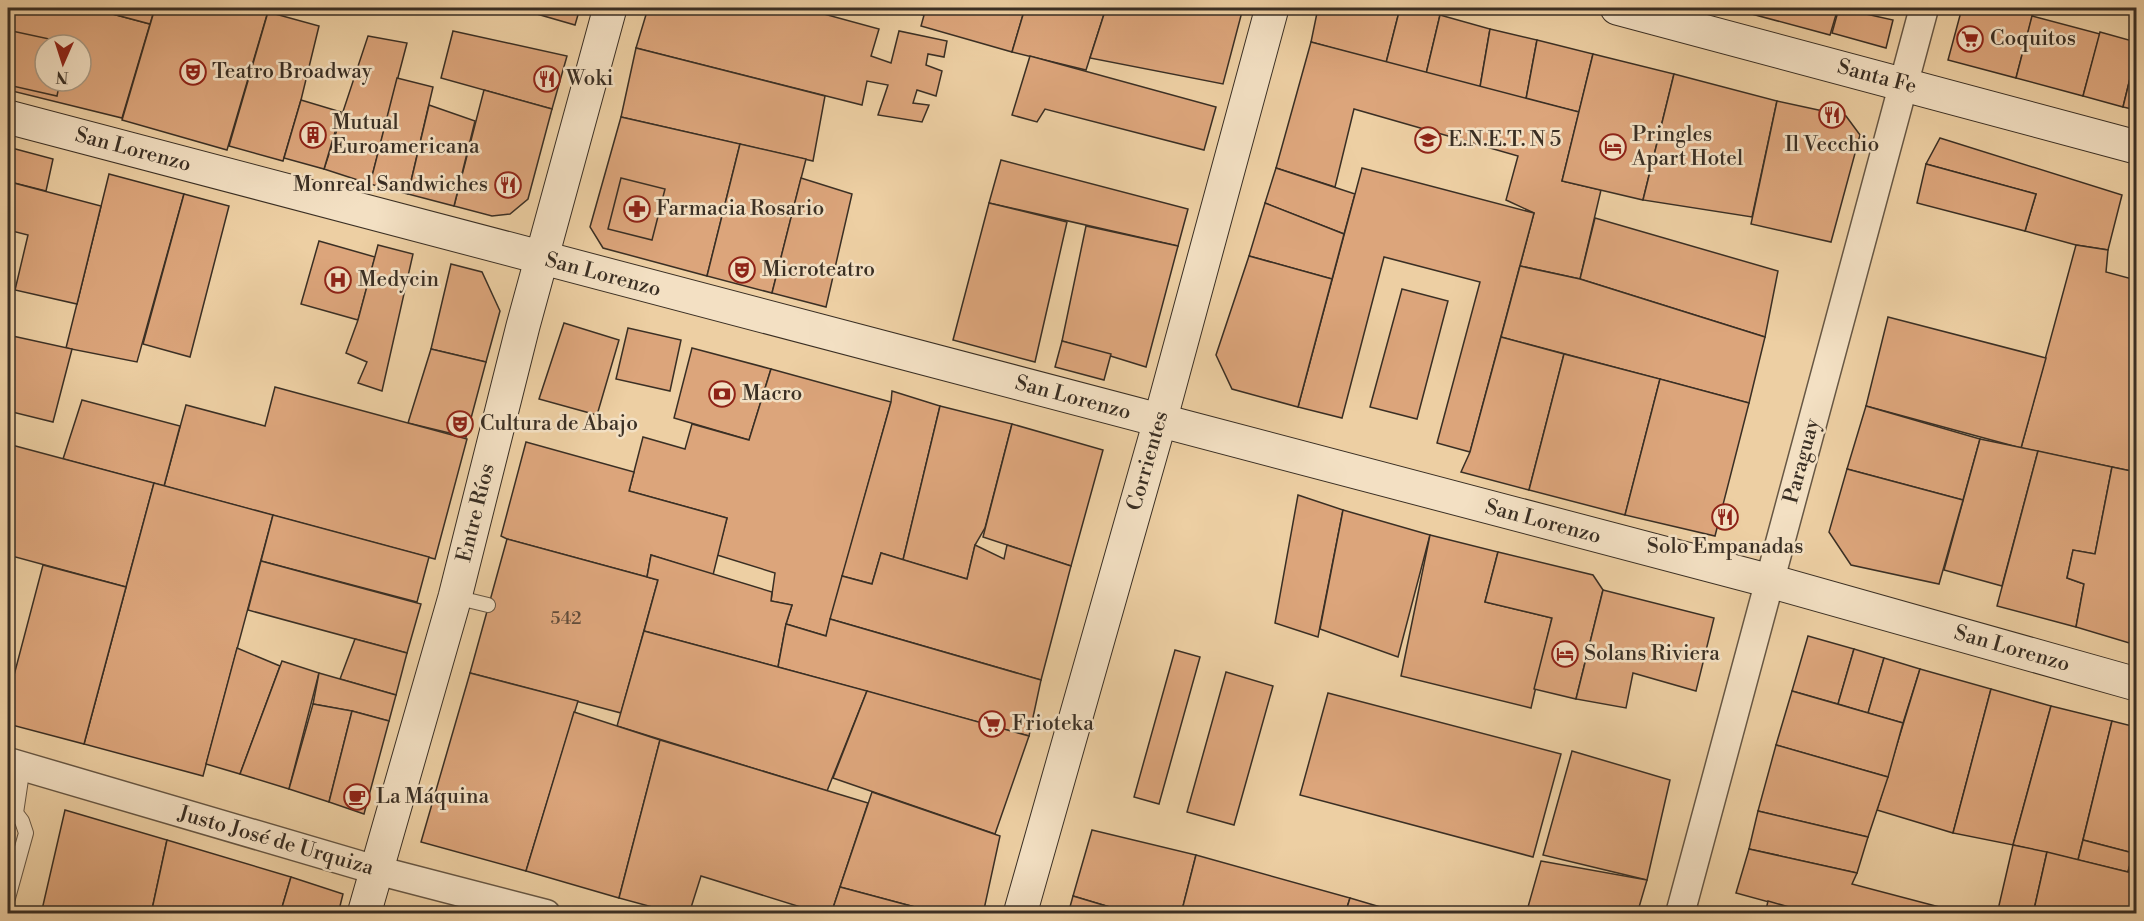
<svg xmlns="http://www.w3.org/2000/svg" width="2144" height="921" font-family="'Libre Bodoni',serif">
	<rect width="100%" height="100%" fill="#edcfa3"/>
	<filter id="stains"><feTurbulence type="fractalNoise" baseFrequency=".00333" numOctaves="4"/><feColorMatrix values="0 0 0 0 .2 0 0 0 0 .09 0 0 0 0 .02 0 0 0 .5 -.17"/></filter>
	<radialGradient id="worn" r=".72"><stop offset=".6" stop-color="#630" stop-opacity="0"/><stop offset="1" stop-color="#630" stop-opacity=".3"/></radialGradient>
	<g fill="#dca57b" stroke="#3a2f24" stroke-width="1.5" fill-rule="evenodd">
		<path d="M8 8H90L150 24 122 118 8 90ZM45 45H81V81H45Z"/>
		<path d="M90 8H155L150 24Z"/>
		<path d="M155 8H269L227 150 122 120Z"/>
		<path d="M516 8H580L575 25Z"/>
		<path d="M648 8H802L879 29 871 56 891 63 899 31 947 41 944 57 928 54 926 65 942 71 936 96 917 90 913 103 929 105 922 122 878 115 888 85 867 81 862 105 636 48Z"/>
		<path d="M895 8H926L924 15Z"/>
		<path d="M926 8H1025L1012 52 921 26Z"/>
		<path d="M1025 8H1106L1086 70 1012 52Z"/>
		<path d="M1106 8H1243L1223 84 1090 58Z"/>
		<path d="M1318 8H1400L1386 63 1311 42Z"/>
		<path d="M1400 8H1416L1440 15 1426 74 1386 63Z"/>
		<path d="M1745 8H1838L1830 35 1744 12Z"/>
		<path d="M1839 8 1893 20 1886 48 1832 33Z"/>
		<path d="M1962 8H2023L2034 10 2016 78 1948 60Z"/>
		<path d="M268 12 319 26 301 100 283 161 229 146Z"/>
		<path d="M1440 15 1490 29 1480 87 1426 74Z"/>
		<path d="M2032 16 2100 34 2083 96 2016 78Z"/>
		<path d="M1490 29 1537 40 1526 99 1480 87Z"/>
		<path d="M12 31 68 43V45H45V81H60L57 96 8 85V51Z"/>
		<path d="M453 31 567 56 552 109 441 78Z"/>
		<path d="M2100 32 2136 42V54L2123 107 2083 96Z"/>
		<path d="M368 36 407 43 370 184 324 169Z"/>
		<path d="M1537 40 1593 54 1579 112 1526 99Z"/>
		<path d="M1311 42 1579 112 1562 181 1601 190 1580 279 1520 266 1534 213 1506 200 1518 156 1354 109 1335 187 1276 168Z"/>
		<path d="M636 48 825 96 813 161 621 117Z"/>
		<path d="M1593 54 1674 74 1643 200 1562 181Z"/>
		<path d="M2136 54V110L2123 107Z"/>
		<path d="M1030 56 1216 107 1204 150 1045 109 1037 122 1012 115Z"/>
		<path d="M1674 74 1777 101 1752 217 1643 200Z"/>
		<path d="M397 78 433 87 408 194 370 184Z"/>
		<path d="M484 90 552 109 528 199 510 214 492 216 454 206Z"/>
		<path d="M301 100 341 112 324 169 284 158Z"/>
		<path d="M1777 101 1846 116 1860 135 1831 242 1751 224Z"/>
		<path d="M429 105 475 121 454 206 408 194Z"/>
		<path d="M621 117 740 144 707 276 603 248 590 227Z"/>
		<path d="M1940 138 2122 195 2108 250 2076 245 2025 231 2036 194 1926 164Z"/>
		<path d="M740 144 806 159 772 293 707 276Z"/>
		<path d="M8 147 53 159 46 191 10 182 8 193Z"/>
		<path d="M1001 160 1188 209 1178 246 989 203Z"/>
		<path d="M1926 164 2036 194 2025 231 1917 203Z"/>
		<path d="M1276 168 1355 194 1344 234 1265 203Z"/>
		<path d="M1362 168 1534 213 1470 452 1437 443 1480 282 1384 257 1342 418 1298 407Z"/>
		<path d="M109 174 184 194 137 362 66 348Z"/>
		<path d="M621 178 665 189 652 240 608 229Z"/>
		<path d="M801 178 852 194 826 307 772 293Z"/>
		<path d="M10 182 101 206 77 304 15 290 28 235 8 230V193Z"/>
		<path d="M184 194 229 206 190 357 143 344Z"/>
		<path d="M989 203 1067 222 1035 362 953 340Z"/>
		<path d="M1265 203 1344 234 1332 279 1249 256Z"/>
		<path d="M1595 218 1778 271 1765 337 1580 279Z"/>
		<path d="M1086 226 1178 246 1146 367 1062 341Z"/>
		<path d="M319 241 375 257 358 320 301 304Z"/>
		<path d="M378 245 413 254 382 391 358 383 367 362 346 353 358 320Z"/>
		<path d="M2076 245 2108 250 2106 272 2136 280V472L2021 448Z"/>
		<path d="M1249 256 1332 279 1298 407 1232 389 1216 355Z"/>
		<path d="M451 264 482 272 500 311 486 362 431 349Z"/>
		<path d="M1520 266 1580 279 1765 337 1749 403 1501 337Z"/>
		<path d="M1402 289 1448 301 1417 419 1370 407Z"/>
		<path d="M1888 317 2046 358 2021 448 1866 406Z"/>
		<path d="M564 323 619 340 597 415 539 399Z"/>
		<path d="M628 328 681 340 670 391 616 379Z"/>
		<path d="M8 335 72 349 53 422 8 411Z"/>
		<path d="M1501 337 1564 354 1529 490 1461 472 1470 452Z"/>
		<path d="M1062 341 1111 354 1104 380 1055 367Z"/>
		<path d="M692 348 771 369 749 440 674 418Z"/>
		<path d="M431 349 486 362 466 437 408 423Z"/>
		<path d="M1564 354 1660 379 1625 515 1529 490Z"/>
		<path d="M771 369 891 402 826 636 786 624 792 605 771 601 775 573 717 555 727 518 629 491 643 437 685 449 692 424 749 440Z"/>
		<path d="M1660 379 1749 403 1715 536 1625 515Z"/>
		<path d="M275 387 467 439 435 559 164 486 186 405 265 426Z"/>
		<path d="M892 391 940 406 903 560 881 553 872 584 842 576 891 402Z"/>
		<path d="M82 400 180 426 164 486 63 459Z"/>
		<path d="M940 406 1012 424 985 528 975 545 967 579 903 560Z"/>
		<path d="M1866 406 1980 439 1963 500 1847 469Z"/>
		<path d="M1012 424 1103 450 1071 566 983 537Z"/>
		<path d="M1980 439 2038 451 2002 586 1944 570Z"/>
		<path d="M526 442 634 472 629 491 727 518 713 575 651 555 647 577 507 539 501 536Z"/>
		<path d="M8 444 154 483 126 587 8 555Z"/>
		<path d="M2038 451 2112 467 2095 554 2073 550 2067 578 2084 584 2076 627 1997 606Z"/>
		<path d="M2112 467 2136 472V645L2076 627 2084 584 2067 578 2073 550 2095 554Z"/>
		<path d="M1847 469 1963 500 1939 584 1851 565 1829 532Z"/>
		<path d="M154 483 273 515 203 776 84 744Z"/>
		<path d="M1298 495 1343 510 1318 637 1275 623Z"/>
		<path d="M1343 510 1430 535 1398 657 1320 629Z"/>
		<path d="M273 515 429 557 417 602 261 561Z"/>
		<path d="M1430 535 1498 552 1485 602 1552 618 1531 708 1401 676Z"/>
		<path d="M507 539 658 580 621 713 470 673Z"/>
		<path d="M975 545 1004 559 1007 545 1071 566 1041 680 830 619 842 576 872 584 881 553 967 579Z"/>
		<path d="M1498 552 1593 575 1603 590 1576 699 1534 689 1552 618 1485 602Z"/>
		<path d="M651 555 772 592 771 601 792 605 786 624 778 667 644 631 658 580 647 577Z"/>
		<path d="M261 561 421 604 407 653 248 610Z"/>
		<path d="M43 565 126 587 84 744 8 724V698Z"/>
		<path d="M1603 590 1714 618 1696 691 1633 673 1626 708 1576 699Z"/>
		<path d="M830 619 1041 680 1029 736 778 667 786 624 826 636Z"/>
		<path d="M644 631 867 691 827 791 617 726Z"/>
		<path d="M1808 636 1854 649 1838 704 1792 691Z"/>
		<path d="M355 639 407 653 396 695 340 679Z"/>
		<path d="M237 648 280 666 240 774 206 764Z"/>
		<path d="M1854 649 1884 658 1868 713 1838 704Z"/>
		<path d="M1175 650 1200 657 1159 804 1134 797Z"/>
		<path d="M1884 658 1920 669 1903 723 1868 713Z"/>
		<path d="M282 661 319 673 289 789 240 774Z"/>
		<path d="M1920 669 1991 689 1953 833 1877 810Z"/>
		<path d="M1226 672 1273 686 1234 825 1187 812Z"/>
		<path d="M319 673 396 695 389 721 352 711 313 704Z"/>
		<path d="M470 673 578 701 526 871 421 842Z"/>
		<path d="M1991 689 2051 706 2013 845 1953 833Z"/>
		<path d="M867 691 1029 736 995 834 833 778Z"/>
		<path d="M1792 691 1903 723 1888 777 1776 745Z"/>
		<path d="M1328 693 1561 754 1533 857 1300 795Z"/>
		<path d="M313 704 352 711 329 802 289 789Z"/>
		<path d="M2051 706 2112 721 2078 860 2013 845Z"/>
		<path d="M352 711 389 721 364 814 329 802Z"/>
		<path d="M574 712 660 740 619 898 526 871Z"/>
		<path d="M2112 721 2136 727V842L2133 853 2083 840Z"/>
		<path d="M660 740 868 803 831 914H823L701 876 689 914H678L619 898Z"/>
		<path d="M1776 745 1888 777 1868 837 1758 811Z"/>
		<path d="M1572 751 1670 780 1647 880 1543 855Z"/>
		<path d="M872 792 1000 836 983 914H941L840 887Z"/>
		<path d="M65 810 167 840 151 914H41Z"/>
		<path d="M1758 811 1868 837 1857 873 1749 849Z"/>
		<path d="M1092 830 1196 855 1181 914H1133L1073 896Z"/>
		<path d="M167 840 291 877 280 914H151Z"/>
		<path d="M2083 840 2133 853 2128 872 2078 860Z"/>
		<path d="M2136 842V874L2128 872Z"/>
		<path d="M2013 845 2047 852 2033 914H1997Z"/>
		<path d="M1749 849 1857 873 1852 884 1966 914H1813L1736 893Z"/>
		<path d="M2047 852 2136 874V914H2033Z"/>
		<path d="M1196 855 1350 898 1345 914H1181Z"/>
		<path d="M1541 861 1647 880 1637 914H1526Z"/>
		<path d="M291 877 343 894 338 914H280Z"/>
		<path d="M840 887 941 914H831Z"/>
		<path d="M1073 896 1133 914H1068Z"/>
		<path d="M1350 898 1404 914H1345Z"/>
		<path d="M1768 901 1813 914H1765Z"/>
	</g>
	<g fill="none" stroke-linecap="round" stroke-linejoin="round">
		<g stroke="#675744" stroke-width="16">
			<g id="lane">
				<path d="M455 597 488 605"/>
				<path d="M8 898 26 833 22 821 16 813 23 766"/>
			</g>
		</g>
		<g stroke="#675744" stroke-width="31">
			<g id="street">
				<path d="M8 762 376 870 546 914"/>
				<path d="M1680 914 1924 8"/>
			</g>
		</g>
		<g stroke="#3a2f24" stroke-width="35">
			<g id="secondary">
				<path d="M1617 8 2136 147"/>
				<path d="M8 117 1770 581 2136 684"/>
				<path d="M364 914 455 597 523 326 610 8"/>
				<path d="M1020 914 1160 421 1272 8"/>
			</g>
		</g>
		<use href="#lane" stroke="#f3e0c3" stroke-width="14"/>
		<use href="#street" stroke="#f3e0c3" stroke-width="28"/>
		<use href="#secondary" stroke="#f3e0c3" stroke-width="33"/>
	</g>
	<defs>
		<g id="supermarket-ring" transform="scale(1.35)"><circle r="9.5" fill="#f3e0c3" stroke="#8f2418" stroke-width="1.5"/><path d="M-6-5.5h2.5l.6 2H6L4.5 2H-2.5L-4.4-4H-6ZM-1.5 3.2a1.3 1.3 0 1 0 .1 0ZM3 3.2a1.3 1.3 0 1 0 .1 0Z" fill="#8f2418"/></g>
		<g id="theatre-ring" transform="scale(1.35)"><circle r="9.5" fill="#f3e0c3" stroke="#8f2418" stroke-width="1.5"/><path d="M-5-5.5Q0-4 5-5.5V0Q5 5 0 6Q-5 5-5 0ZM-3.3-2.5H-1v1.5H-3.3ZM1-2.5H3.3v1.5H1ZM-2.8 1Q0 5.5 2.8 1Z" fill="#8f2418"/></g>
		<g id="restaurant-ring" transform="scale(1.35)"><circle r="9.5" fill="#f3e0c3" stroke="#8f2418" stroke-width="1.5"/><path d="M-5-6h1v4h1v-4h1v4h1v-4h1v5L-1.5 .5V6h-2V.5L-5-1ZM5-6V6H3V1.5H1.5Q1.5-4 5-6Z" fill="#8f2418"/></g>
		<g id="building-ring" transform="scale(1.35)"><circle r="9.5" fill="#f3e0c3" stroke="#8f2418" stroke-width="1.5"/><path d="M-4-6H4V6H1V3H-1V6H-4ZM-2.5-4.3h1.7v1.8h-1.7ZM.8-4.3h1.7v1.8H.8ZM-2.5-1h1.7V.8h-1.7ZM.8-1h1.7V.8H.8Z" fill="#8f2418"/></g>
		<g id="school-ring" transform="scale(1.35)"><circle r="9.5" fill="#f3e0c3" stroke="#8f2418" stroke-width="1.5"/><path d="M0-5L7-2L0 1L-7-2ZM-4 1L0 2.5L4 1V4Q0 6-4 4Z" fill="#8f2418"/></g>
		<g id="hotel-ring" transform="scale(1.35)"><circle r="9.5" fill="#f3e0c3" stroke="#8f2418" stroke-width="1.5"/><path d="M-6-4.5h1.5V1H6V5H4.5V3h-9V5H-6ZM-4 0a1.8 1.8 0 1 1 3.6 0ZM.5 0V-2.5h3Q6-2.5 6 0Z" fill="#8f2418"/></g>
		<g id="pharmacy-ring" transform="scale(1.35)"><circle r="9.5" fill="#f3e0c3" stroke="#8f2418" stroke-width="1.5"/><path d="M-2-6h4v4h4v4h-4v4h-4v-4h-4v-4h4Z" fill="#8f2418"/></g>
		<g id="hospital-ring" transform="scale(1.35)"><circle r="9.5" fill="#f3e0c3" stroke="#8f2418" stroke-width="1.5"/><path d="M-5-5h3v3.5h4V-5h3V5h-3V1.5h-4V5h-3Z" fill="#8f2418"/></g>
		<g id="bank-ring" transform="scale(1.35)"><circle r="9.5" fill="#f3e0c3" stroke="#8f2418" stroke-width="1.5"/><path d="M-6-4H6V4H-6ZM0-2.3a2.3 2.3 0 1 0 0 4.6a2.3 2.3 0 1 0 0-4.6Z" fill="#8f2418"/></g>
		<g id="cafe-ring" transform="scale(1.35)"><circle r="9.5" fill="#f3e0c3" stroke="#8f2418" stroke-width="1.5"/><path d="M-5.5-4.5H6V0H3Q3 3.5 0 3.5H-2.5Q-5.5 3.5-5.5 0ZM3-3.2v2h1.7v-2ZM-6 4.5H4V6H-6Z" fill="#8f2418"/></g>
	</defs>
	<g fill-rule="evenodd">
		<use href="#supermarket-ring" x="1970" y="39"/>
		<use href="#theatre-ring" x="193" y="72"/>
		<use href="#restaurant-ring" x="547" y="79"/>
		<use href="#restaurant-ring" x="1832" y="115"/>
		<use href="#building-ring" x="313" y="135"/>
		<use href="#school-ring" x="1428" y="140"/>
		<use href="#hotel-ring" x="1613" y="147"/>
		<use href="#restaurant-ring" x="508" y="185"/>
		<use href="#pharmacy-ring" x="637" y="209"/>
		<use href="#theatre-ring" x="742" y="270"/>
		<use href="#hospital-ring" x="338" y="280"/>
		<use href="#bank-ring" x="722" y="394"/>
		<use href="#theatre-ring" x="460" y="424"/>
		<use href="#restaurant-ring" x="1725" y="517"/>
		<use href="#hotel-ring" x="1565" y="654"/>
		<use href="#supermarket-ring" x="992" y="724"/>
		<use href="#cafe-ring" x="357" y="797"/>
	</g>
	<g text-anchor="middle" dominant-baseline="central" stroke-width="5" stroke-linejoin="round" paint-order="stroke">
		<g font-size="18" fill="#624c3a">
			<text x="566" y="618">542</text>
		</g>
		<g font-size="21" fill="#3a2f24" stroke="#f3e0c3" text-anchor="start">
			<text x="1990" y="39">Coquitos</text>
			<text x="212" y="72">Teatro Broadway</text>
			<text x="566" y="79">Woki</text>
			<text x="332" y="123">Mutual<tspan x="332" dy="24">Euroamericana</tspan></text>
			<text x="1632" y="135">Pringles<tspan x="1632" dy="24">Apart Hotel</tspan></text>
			<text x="1448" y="140">E.N.E.T. N 5</text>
			<text x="1832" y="145" text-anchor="middle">Il Vecchio</text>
			<text x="488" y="185" text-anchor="end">Monreal Sandwiches</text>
			<text x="656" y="209">Farmacia Rosario</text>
			<text x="762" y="270">Microteatro</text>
			<text x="358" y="280">Medycin</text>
			<text x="742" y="394">Macro</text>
			<text x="480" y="424">Cultura de Abajo</text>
			<text x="1725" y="547" text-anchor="middle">Solo Empanadas</text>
			<text x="1584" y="654">Solans Riviera</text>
			<text x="1012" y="724">Frioteka</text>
			<text x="376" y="797">La Máquina</text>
		</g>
		<g font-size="21" fill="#3a2f24" stroke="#f3e0c3">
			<text transform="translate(1877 77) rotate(15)">Santa Fe</text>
			<text transform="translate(133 150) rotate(15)">San Lorenzo</text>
			<text transform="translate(603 275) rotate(15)">San Lorenzo</text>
			<text transform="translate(1073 398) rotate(15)">San Lorenzo</text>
			<text transform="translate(1148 461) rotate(-74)">Corrientes</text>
			<text transform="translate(1802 461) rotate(-75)">Paraguay</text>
			<text transform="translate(476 513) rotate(-76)">Entre Ríos</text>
			<text transform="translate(1543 522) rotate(15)">San Lorenzo</text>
			<text transform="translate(2012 649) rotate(16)">San Lorenzo</text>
			<text transform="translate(276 841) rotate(16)">Justo José de Urquiza</text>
		</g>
	</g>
	<rect width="2144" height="921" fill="none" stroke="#edcfa3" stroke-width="30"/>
	<rect x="9" y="9" width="2126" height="903" fill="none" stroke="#3a2f24" stroke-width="3"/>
	<rect x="15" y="15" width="2114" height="891" fill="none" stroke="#3a2f24" stroke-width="1.5"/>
	<g transform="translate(63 63) rotate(183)"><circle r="28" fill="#f3e0c3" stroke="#a99983" stroke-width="1.5"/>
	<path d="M0-4.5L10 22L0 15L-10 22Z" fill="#8f2418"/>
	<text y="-9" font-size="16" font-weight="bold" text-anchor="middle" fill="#3a2f24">N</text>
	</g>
	<rect width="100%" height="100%" filter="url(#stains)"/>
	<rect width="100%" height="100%" fill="url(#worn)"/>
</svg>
